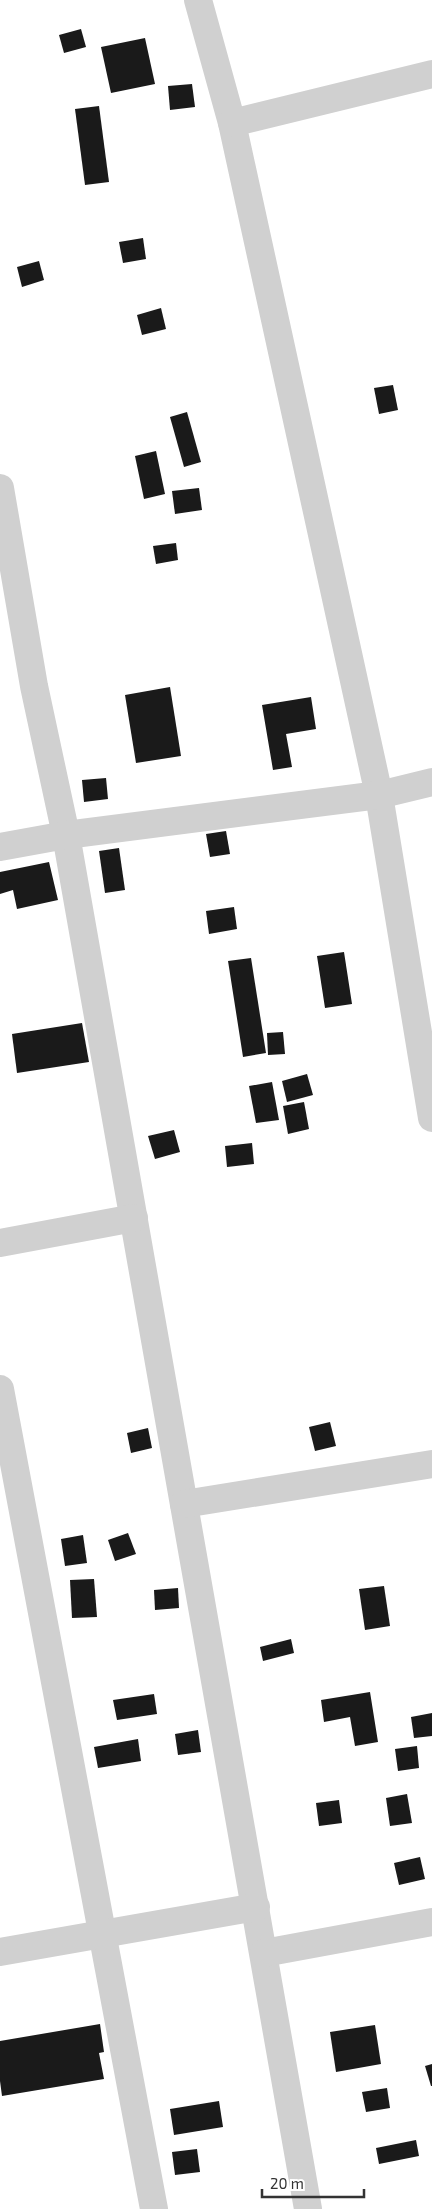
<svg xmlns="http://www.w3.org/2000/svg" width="432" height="2209" font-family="'Exo 2',sans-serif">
	<rect width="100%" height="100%" fill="#fff"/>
	<g fill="#1a1a1a">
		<path d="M81 29 86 47 64 53 59 35Z"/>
		<path d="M145 38 155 84 111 93 101 47Z"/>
		<path d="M192 84 195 107 170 110 168 86Z"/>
		<path d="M99 106 109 182 85 185 75 109Z"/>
		<path d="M143 238 146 259 123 263 119 242Z"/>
		<path d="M39 261 44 280 22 287 17 267Z"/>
		<path d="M161 308 166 329 142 335 137 315Z"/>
		<path d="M393 385 398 410 379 414 374 388Z"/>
		<path d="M187 412 201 462 184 467 170 417Z"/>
		<path d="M156 451 165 494 144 499 135 456Z"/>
		<path d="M199 488 202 510 175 514 172 491Z"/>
		<path d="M176 543 178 560 156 564 153 546Z"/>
		<path d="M170 687 181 756 136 763 125 695Z"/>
		<path d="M311 697 316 729 286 734 292 767 273 770 262 705Z"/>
		<path d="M106 778 108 799 84 802 82 780Z"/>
		<path d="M226 831 230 854 210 857 206 834Z"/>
		<path d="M119 848 125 890 105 893 99 851Z"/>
		<path d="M49 862 58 900 17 909 13 890 0 894V872Z"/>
		<path d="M234 907 237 929 209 934 206 911Z"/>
		<path d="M344 952 352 1004 325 1008 317 956Z"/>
		<path d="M251 958 266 1053 243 1057 228 961Z"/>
		<path d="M82 1023 89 1062 17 1073 12 1034Z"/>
		<path d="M283 1032 285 1054 268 1055 267 1033Z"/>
		<path d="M307 1074 313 1095 287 1102 282 1081Z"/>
		<path d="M272 1082 279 1120 256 1123 249 1086Z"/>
		<path d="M304 1102 309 1129 288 1134 283 1106Z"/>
		<path d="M174 1130 180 1152 155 1159 148 1136Z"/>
		<path d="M252 1143 254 1164 227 1167 225 1146Z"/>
		<path d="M330 1422 336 1446 315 1451 309 1427Z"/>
		<path d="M148 1428 152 1448 131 1453 127 1433Z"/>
		<path d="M128 1533 136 1554 115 1561 108 1540Z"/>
		<path d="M83 1535 87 1563 65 1566 61 1539Z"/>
		<path d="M94 1579 97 1617 72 1618 70 1580Z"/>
		<path d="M384 1586 390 1626 365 1630 359 1589Z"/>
		<path d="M178 1588 179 1608 155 1610 154 1590Z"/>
		<path d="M291 1639 294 1653 263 1661 260 1647Z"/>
		<path d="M370 1692 378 1742 355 1746 350 1717 324 1722 321 1700Z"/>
		<path d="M154 1694 157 1714 117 1720 113 1700Z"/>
		<path d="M432 1713V1736L414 1738 411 1717Z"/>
		<path d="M198 1730 201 1752 178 1755 175 1734Z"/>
		<path d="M138 1739 141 1761 98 1768 94 1747Z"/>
		<path d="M417 1746 419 1768 398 1771 395 1749Z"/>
		<path d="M407 1794 412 1823 390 1826 386 1798Z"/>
		<path d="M339 1800 342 1823 319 1826 316 1803Z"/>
		<path d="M420 1857 425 1879 399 1885 394 1863Z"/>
		<path d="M100 2024 104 2052 99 2053 104 2079 2 2096 0 2081V2041Z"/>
		<path d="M375 2025 381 2064 336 2072 330 2032Z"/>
		<path d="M432 2064V2086H431L425 2066Z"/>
		<path d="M387 2088 390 2108 366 2112 362 2092Z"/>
		<path d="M219 2101 223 2127 174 2135 170 2109Z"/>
		<path d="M416 2140 419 2156 379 2164 376 2148Z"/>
		<path d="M197 2149 200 2172 175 2175 172 2152Z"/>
	</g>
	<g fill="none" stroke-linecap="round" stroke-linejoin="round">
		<g stroke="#d0d0d0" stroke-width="28">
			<path d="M198 0 232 123 379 795 432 1118"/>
			<path d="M232 123 432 74"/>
			<path d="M0 488 34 686 66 835 121 1147 308 2209"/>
			<path d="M0 847 66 835 379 795 432 782"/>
			<path d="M0 1243 134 1218"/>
			<path d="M0 1389 154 2209"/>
			<path d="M184 1504 432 1464"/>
			<path d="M0 1952 256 1907"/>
			<path d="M264 1953 432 1922"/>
		</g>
	</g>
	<path d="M262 2189v8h102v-8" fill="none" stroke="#333333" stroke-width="2.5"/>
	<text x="270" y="2189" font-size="15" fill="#333333" stroke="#ffffff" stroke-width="4" paint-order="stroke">20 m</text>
</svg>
